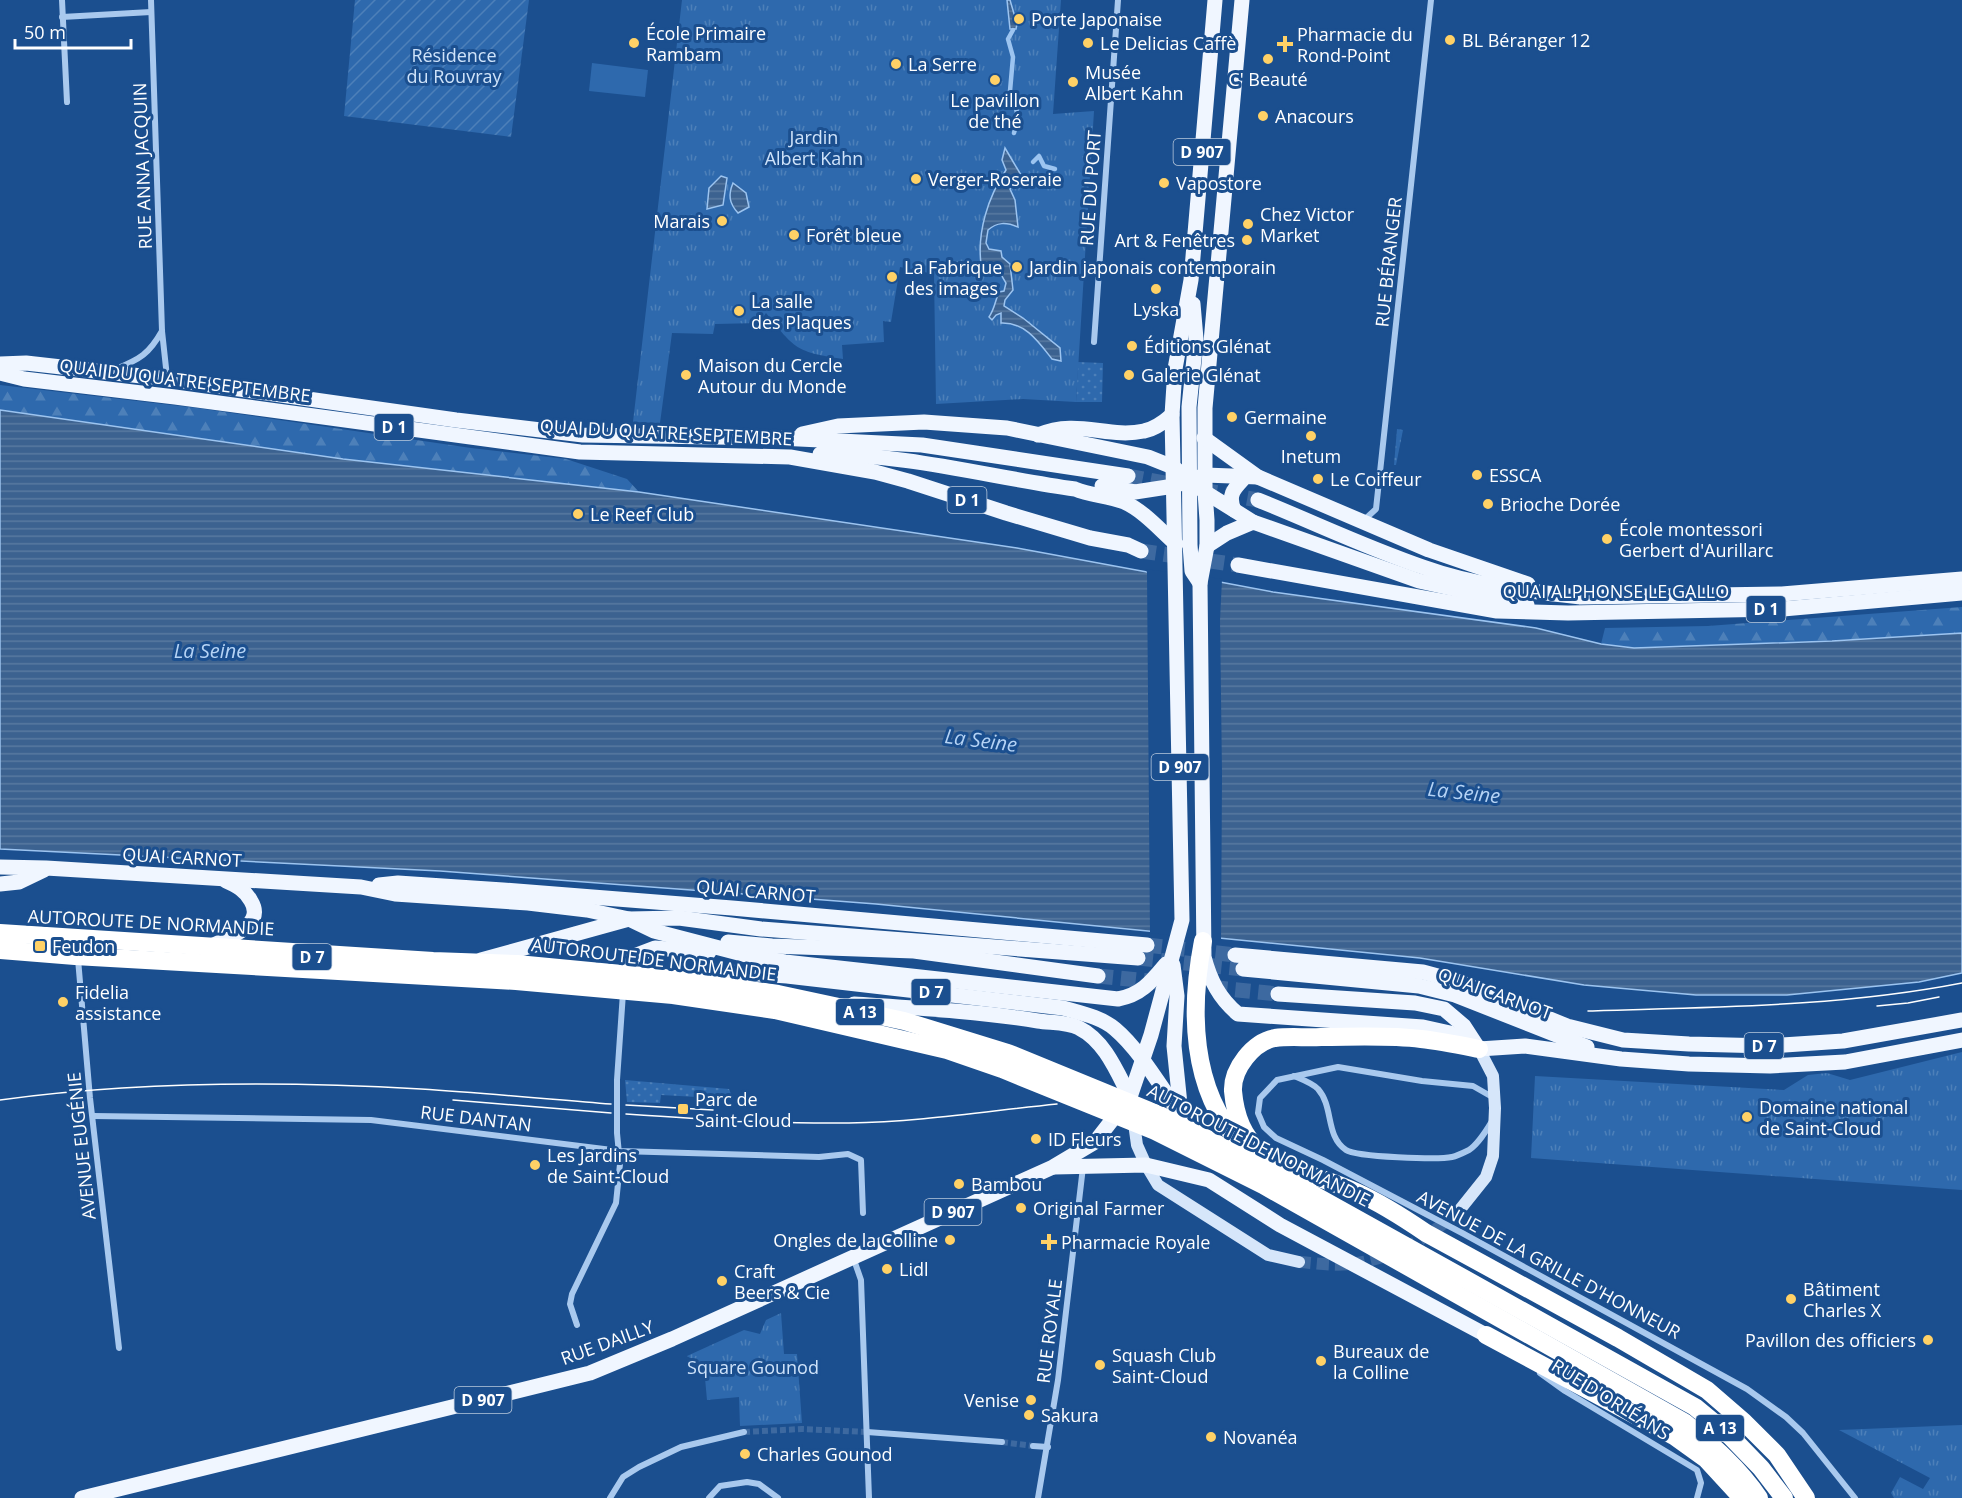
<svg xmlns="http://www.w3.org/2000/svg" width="1962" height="1498" font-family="'Open Sans',sans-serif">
	<defs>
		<pattern id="grass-dots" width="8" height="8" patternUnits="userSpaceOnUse" patternTransform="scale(1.5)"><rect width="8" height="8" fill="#2e69ad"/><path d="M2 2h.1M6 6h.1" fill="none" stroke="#4d80b9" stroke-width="1.8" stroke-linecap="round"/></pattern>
		<pattern id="forest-firs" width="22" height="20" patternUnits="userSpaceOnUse" patternTransform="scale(1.5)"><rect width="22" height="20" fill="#2e69ad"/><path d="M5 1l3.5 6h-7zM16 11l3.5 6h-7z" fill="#4d80b9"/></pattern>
		<pattern id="park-tufts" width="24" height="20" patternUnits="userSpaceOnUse" patternTransform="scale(1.5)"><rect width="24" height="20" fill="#2e69ad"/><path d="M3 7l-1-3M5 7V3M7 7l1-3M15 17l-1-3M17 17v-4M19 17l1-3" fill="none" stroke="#4d80b9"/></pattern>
		<pattern id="garden-furrows" width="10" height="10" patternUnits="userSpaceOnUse" patternTransform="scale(1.5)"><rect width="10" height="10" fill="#2e69ad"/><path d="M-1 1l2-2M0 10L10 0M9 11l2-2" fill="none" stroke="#4d80b9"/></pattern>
		<pattern id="water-rules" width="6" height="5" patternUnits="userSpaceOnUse" patternTransform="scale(1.5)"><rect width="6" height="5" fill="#3c6290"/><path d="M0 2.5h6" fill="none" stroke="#597aa1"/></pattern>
	</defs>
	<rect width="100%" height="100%" fill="#1b4f8f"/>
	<g fill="url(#grass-dots)">
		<path d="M1078 362 1103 363 1102 402H1076Z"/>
		<path d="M1397 429 1403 430 1396 465H1394Z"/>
		<path d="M625 1080 729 1089 733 1099 661 1095 660 1103 627 1102Z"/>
	</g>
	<g fill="url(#forest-firs)">
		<path d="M0 385 197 408 471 448 566 459 627 479 639 492 343 459 0 410Z"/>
		<path d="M1962 607V633L1946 635 1675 647 1634 648 1601 644 1605 628 1708 626Z"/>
	</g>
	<g fill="url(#park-tufts)">
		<path d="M682 0H1061L1053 114 1094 111 1076 402 1023 399 936 404 934 274 900 267 891 322 883 321 884 342 842 345 843 359C796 352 795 349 766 313L759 323 715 324 713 334 672 333 660 423 633 422Z"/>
		<path d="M1962 1052V1190L1531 1158 1535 1076 1784 1090 1808 1075 1827 1073 1850 1080Z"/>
		<path d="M781 1313 784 1354H797L802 1423 740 1426 739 1397 707 1400 704 1367 687 1356 744 1330 760 1334 766 1320Z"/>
		<path d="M1962 1425V1498H1894L1891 1493 1900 1477 1923 1489 1930 1478 1839 1430Z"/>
	</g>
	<path fill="url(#garden-furrows)" d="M355 0H529L511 137 344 116Z"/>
	<path fill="#2e69ad" d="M592 63 648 70 645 97 589 91Z"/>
	<g fill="url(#water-rules)" stroke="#9cc4f0" stroke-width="1.5">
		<path d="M1007 0H1010L1017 24 1016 29H1010Z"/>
		<path d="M1005 148 1021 175 1010 189 1015 200 1018 227C1006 222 997 222 988 230L986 243 989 249 1001 251 1002 257 1010 264 1013 290 1005 300 1004 306 1023 318 1060 348 1061 361 1052 359C1038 341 1025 322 1001 323V313L996 315 992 320 989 317C995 308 995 301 999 292L1004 291 1006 283 999 271 981 264C977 232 988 197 1006 170L1002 160Z"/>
		<path d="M721 176 727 178 723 205 707 209 709 188Z"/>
		<path d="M733 183 746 193 749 207 738 213C729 203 728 195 733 183Z"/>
		<path d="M0 410 343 459 639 492 1017 548 1147 572 1220 582 1273 592 1536 628 1601 644 1634 648 1832 641 1962 633V973L1919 982 1787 995H1696L1584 985 1420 958 876 904 440 871 0 849Z"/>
	</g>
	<path fill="#1b4f8f" d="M1145 569 1222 579 1220 620 1222 774 1221 941 1150 933 1147 572Z"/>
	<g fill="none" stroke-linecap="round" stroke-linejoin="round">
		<g stroke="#9cc4f0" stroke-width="4.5">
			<path d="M1013 30 1008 39 1013 57 1010 91 1014 98 1018 118 1014 133"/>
			<path d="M1033 162 1039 156 1044 166 1055 169"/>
		</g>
		<g stroke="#3d69a0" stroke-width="6" stroke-dasharray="6 3" stroke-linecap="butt">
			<path d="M744 1432 802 1429 867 1432"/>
			<path d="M1002 1442 1033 1446"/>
		</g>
		<path stroke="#3d69a0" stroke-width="12" stroke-dasharray="12 6" stroke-linecap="butt" d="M1299 1262C1315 1263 1334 1266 1350 1264 1395 1258 1424 1240 1458 1212"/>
		<g stroke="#3d69a0" stroke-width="15" stroke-dasharray="15 8" stroke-linecap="butt">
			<path d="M1128 476 1175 485"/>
			<path d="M1202 490 1258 500"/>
			<path d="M1141 551 1238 565"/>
			<path d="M1147 945 1235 955"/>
			<path d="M1138 958 1243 969"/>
			<path d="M1098 976 1278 994"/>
		</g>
		<g stroke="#a9c9ee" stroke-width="6">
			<path d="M62 0 67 102"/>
			<path d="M151 0 162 331 167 377"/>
			<path d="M62 17 151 12"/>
			<path d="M1094 342 1118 0"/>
			<path d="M116 369C140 359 149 354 162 331"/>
			<path d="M1363 521 1376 509 1431 0"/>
			<path d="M78 959 90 1098 119 1348"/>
			<path d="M1294 1076C1301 1079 1312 1083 1318 1089 1334 1107 1325 1136 1346 1150 1356 1157 1439 1160 1452 1157 1457 1156 1465 1152 1469 1150 1479 1143 1486 1131 1492 1121"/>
			<path d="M1494 1098 1473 1086 1422 1081 1338 1067 1277 1080 1260 1098 1258 1113 1264 1127 1276 1138 1323 1160 1464 1234 1747 1389 1786 1417 1803 1433 1855 1498"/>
			<path d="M93 1116 371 1120 620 1151 819 1157 848 1154 861 1160 863 1213"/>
			<path d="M853 1257 861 1280 869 1498"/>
			<path d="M577 1325 570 1304 572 1294 616 1203 620 1164 617 1133V1080L623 993"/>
			<path d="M1540 1373 1565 1391 1697 1470 1701 1483 1697 1498"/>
			<path d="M867 1432 1002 1442"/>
			<path d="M1033 1446 1048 1447"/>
			<path d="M610 1498 623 1477 639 1467 681 1447 744 1432"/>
			<path d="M709 1498 720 1486 747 1482 759 1484 778 1498"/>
			<path d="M1038 1498 1058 1380 1083 1167"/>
		</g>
		<g stroke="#d6e6fa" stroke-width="12">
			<path d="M1133 1116 1137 1145 1146 1165 1158 1185 1268 1255 1299 1262"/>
			<path d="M1458 1212 1486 1177 1493 1156 1495 1108 1493 1076 1479 1049"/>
		</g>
		<g stroke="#f0f6ff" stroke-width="15">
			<path d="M1242 0 1205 408V492L1207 520V546L1200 583 1204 957C1210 980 1219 998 1238 1014L1423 1027 1450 1033 1479 1049 1525 1046 1621 1059 1689 1064 1770 1066 1845 1062 1962 1040"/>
			<path d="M1193 304 1196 339 1189 407 1190 545 1192 571 1200 583"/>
			<path d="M0 364 26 363 168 379 456 420 583 435 779 438 922 445 1128 476"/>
			<path d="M0 373 24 379 175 397 580 452 790 457 875 472 908 481 1006 513 1090 538 1128 545 1141 551"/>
			<path d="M802 434 838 426 924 422 1007 428 1148 457 1173 467 1205 492 1253 522"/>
			<path d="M1038 435C1078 418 1107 439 1144 431 1155 429 1164 422 1172 415"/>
			<path d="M1204 438 1258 477 1429 550 1528 584"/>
			<path d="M820 454C906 454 990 477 1075 489 1091 496 1108 495 1124 502 1144 511 1160 530 1176 544"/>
			<path d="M1102 486 1135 492 1174 486 1205 475 1258 477"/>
			<path d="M1258 500C1313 522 1367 548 1423 567 1473 585 1527 591 1580 597L1782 594 1962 579"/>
			<path d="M1234 510C1227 494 1235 488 1245 477"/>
			<path d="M1207 546 1227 533 1253 522 1419 581 1527 605"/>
			<path d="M1238 565 1497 611 1568 613 1783 609 1962 593"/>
			<path d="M0 867 46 868 361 887 395 894 528 903 587 910 629 919 654 931 750 956 785 962 1118 999C1141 995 1151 982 1166 964"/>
			<path d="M0 884 19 882 44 870"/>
			<path d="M379 885 398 883 503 890 732 908 1147 945"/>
			<path d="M728 942 772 946 914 951 1098 976"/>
			<path d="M207 948C226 939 266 926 251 901 245 890 237 886 226 881"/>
			<path d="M1235 955 1423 972 1460 982 1567 1026 1623 1040 1689 1044 1769 1046 1843 1041 1962 1020"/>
			<path d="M481 960 629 919 679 918 761 929 1138 958"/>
			<path d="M1173 965 1177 996 1174 1046 1181 1114"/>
			<path d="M1243 969 1419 986 1455 995 1587 1047"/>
			<path d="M624 976 634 956 655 948 709 952"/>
			<path d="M702 979 730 972 787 976 1063 1008C1080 1013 1101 1017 1115 1029 1140 1050 1162 1089 1181 1115"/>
			<path d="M1278 994 1415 1003 1444 1009 1464 1026 1477 1046"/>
			<path d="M854 1004C916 1008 977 1011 1038 1021 1050 1023 1068 1022 1079 1028 1105 1041 1117 1072 1130 1097"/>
			<path d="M1054 1167 1146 1165 1209 1180 1280 1225 1486 1335"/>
			<path d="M82 1498 590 1373 672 1339 1053 1167 1095 1142 1130 1097 1151 1035 1182 920 1172 415 1175 369 1191 280 1215 0"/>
		</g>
		<g stroke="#fff" stroke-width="18">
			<path d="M0 933 433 961 517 964 674 979 778 994 904 1021 1008 1053 1162 1116 1271 1171 1695 1407 1730 1436 1761 1468 1784 1498"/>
			<path d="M1203 941C1190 1008 1190 1089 1240 1143"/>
			<path d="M0 950 75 956 516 981 673 995 775 1010 947 1050 1002 1069 1155 1131 1263 1185 1684 1422C1712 1445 1739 1468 1759 1498"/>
			<path d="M1479 1049C1459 1045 1440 1041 1421 1039 1387 1035 1354 1037 1321 1037 1306 1038 1290 1036 1275 1038 1253 1042 1232 1069 1233 1091 1235 1114 1242 1136 1260 1150 1287 1171 1325 1178 1356 1192 1381 1203 1404 1218 1426 1233L1618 1338 1707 1390 1744 1422 1777 1455 1806 1498"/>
			<path d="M1486 1335 1674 1436 1706 1459 1742 1498"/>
		</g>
		<g stroke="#fff" stroke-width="1.5">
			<path d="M1877 1006 1908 1003 1939 997"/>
			<path d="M1588 1011C1714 1007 1839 1007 1962 983"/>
			<path d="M0 1100C139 1081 282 1081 421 1089 485 1093 548 1099 611 1104"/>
			<path d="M453 1100 611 1113"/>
			<path d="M626 1105 713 1110"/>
			<path d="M626 1114C700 1119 775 1124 849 1123 918 1122 988 1111 1057 1104"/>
		</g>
	</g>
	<g fill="#ffd166" stroke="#1b4f8f" stroke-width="2">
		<circle cx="1019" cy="19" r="6"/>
		<circle cx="1450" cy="40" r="6"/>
		<circle cx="634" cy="43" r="6"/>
		<circle cx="1088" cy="43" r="6"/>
		<path d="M1282 35h6v6h6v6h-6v6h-6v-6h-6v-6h6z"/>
		<circle cx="1268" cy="59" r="6"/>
		<circle cx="896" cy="64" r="6"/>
		<circle cx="995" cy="80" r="6"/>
		<circle cx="1073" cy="82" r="6"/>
		<circle cx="1263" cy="116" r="6"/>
		<circle cx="916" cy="179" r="6"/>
		<circle cx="1164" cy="183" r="6"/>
		<circle cx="722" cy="221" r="6"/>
		<circle cx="1248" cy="224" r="6"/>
		<circle cx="794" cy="235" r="6"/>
		<circle cx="1247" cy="240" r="6"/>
		<circle cx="1017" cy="267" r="6"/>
		<circle cx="892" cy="277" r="6"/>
		<circle cx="1156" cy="289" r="6"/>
		<circle cx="739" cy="311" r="6"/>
		<circle cx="1132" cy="346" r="6"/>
		<circle cx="686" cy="375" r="6"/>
		<circle cx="1129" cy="375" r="6"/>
		<circle cx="1232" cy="417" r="6"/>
		<circle cx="1311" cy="436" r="6"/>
		<circle cx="1477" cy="475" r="6"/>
		<circle cx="1318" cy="479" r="6"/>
		<circle cx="1488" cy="504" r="6"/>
		<circle cx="578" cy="514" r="6"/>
		<circle cx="1607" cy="539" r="6"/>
		<rect x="34" y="940" width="12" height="12" rx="3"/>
		<circle cx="63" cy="1002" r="6"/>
		<rect x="677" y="1103" width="12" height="12" rx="3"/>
		<circle cx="1747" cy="1117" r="6"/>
		<circle cx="1036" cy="1139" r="6"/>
		<circle cx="535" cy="1165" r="6"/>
		<circle cx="959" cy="1184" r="6"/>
		<circle cx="1021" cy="1208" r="6"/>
		<circle cx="950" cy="1240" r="6"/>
		<path d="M1046 1233h6v6h6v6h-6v6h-6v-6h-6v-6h6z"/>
		<circle cx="887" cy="1269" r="6"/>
		<circle cx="722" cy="1281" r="6"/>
		<circle cx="1791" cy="1299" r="6"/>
		<circle cx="1928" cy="1340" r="6"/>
		<circle cx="1321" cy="1361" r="6"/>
		<circle cx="1100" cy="1365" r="6"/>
		<circle cx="1031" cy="1400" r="6"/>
		<circle cx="1029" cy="1415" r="6"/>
		<circle cx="1211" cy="1437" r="6"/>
		<circle cx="745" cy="1454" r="6"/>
	</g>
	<g text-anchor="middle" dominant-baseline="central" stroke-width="6" stroke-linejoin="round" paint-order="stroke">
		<g fill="#1b4f8f" stroke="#bbcadd" stroke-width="1.5">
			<rect x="1173.5" y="139" width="57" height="26" rx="4.5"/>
			<rect x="374.5" y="414" width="39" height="26" rx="4.5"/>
			<rect x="947.5" y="487" width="39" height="26" rx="4.5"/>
			<rect x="1746.5" y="596" width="39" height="26" rx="4.5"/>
			<rect x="1151.5" y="754" width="57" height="26" rx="4.5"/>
			<rect x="292.5" y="944" width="39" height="26" rx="4.5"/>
			<rect x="911.5" y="979" width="39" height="26" rx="4.5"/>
			<rect x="836" y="999" width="48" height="26" rx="4.5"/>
			<rect x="1744.5" y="1033" width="39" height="26" rx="4.5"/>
			<rect x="924.5" y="1199" width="57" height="26" rx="4.5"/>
			<rect x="454.5" y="1387" width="57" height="26" rx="4.5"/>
			<rect x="1696" y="1415" width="48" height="26" rx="4.5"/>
		</g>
		<g font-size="16" font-weight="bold" fill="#fff">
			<text x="1202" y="152">D 907</text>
			<text x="394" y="427">D 1</text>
			<text x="967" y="500">D 1</text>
			<text x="1766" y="609">D 1</text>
			<text x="1180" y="767">D 907</text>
			<text x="312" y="957">D 7</text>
			<text x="931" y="992">D 7</text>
			<text x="860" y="1012">A 13</text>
			<text x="1764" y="1046">D 7</text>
			<text x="953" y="1212">D 907</text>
			<text x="483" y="1400">D 907</text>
			<text x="1720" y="1428">A 13</text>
		</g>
		<g font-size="18" fill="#fff" stroke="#1b4f8f" text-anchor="start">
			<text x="1031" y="19">Porte Japonaise</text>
			<text x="646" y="33">École Primaire<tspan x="646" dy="21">Rambam</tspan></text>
			<text x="1297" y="34">Pharmacie du<tspan x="1297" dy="21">Rond-Point</tspan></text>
			<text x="1462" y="40">BL Béranger 12</text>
			<text x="1100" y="43">Le Delicias Caffè</text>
			<text x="908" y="64">La Serre</text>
			<text x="1085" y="72">Musée<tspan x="1085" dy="21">Albert Kahn</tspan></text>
			<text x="1268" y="79" text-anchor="middle">C' Beauté</text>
			<text x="995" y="100" text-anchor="middle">Le pavillon<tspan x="995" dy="21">de thé</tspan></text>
			<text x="1275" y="116">Anacours</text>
			<text x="928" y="179">Verger-Roseraie</text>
			<text x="1176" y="183">Vapostore</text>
			<text x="1260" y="214">Chez Victor<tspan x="1260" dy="21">Market</tspan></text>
			<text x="710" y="221" text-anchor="end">Marais</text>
			<text x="806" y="235">Forêt bleue</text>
			<text x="1235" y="240" text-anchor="end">Art &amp; Fenêtres</text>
			<text x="904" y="267">La Fabrique<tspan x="904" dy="21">des images</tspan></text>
			<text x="1029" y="267">Jardin japonais contemporain</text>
			<text x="751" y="301">La salle<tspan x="751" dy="21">des Plaques</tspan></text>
			<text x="1156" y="309" text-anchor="middle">Lyska</text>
			<text x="1144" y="346">Éditions Glénat</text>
			<text x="698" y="365">Maison du Cercle<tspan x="698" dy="21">Autour du Monde</tspan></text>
			<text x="1141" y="375">Galerie Glénat</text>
			<text x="1244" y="417">Germaine</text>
			<text x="1311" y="456" text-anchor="middle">Inetum</text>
			<text x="1489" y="475">ESSCA</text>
			<text x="1330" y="479">Le Coiffeur</text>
			<text x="1500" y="504">Brioche Dorée</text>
			<text x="590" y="514">Le Reef Club</text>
			<text x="1619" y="529">École montessori<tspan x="1619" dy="21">Gerbert d'Aurillarc</tspan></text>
			<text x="52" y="946">Feudon</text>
			<text x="75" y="992">Fidelia<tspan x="75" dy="21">assistance</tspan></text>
			<text x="695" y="1099">Parc de<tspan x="695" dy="21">Saint-Cloud</tspan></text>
			<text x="1759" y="1107">Domaine national<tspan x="1759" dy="21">de Saint-Cloud</tspan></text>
			<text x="1048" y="1139">ID Fleurs</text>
			<text x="547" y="1155">Les Jardins<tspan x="547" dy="21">de Saint-Cloud</tspan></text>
			<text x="971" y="1184">Bambou</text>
			<text x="1033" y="1208">Original Farmer</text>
			<text x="938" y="1240" text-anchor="end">Ongles de la Colline</text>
			<text x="1061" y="1242">Pharmacie Royale</text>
			<text x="899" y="1269">Lidl</text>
			<text x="734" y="1271">Craft<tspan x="734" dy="21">Beers &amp; Cie</tspan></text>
			<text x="1803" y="1289">Bâtiment<tspan x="1803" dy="21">Charles X</tspan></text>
			<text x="1916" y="1340" text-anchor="end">Pavillon des officiers</text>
			<text x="1333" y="1351">Bureaux de<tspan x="1333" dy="21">la Colline</tspan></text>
			<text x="1112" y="1355">Squash Club<tspan x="1112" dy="21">Saint-Cloud</tspan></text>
			<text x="1019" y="1400" text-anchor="end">Venise</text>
			<text x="1041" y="1415">Sakura</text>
			<text x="1223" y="1437">Novanéa</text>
			<text x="757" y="1454">Charles Gounod</text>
		</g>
		<g font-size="18" fill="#cfe3fa" stroke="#1b4f8f">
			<text x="454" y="55">Résidence<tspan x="454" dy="21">du Rouvray</tspan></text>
			<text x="814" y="137">Jardin<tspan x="814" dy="21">Albert Kahn</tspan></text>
			<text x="753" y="1367">Square Gounod</text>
		</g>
		<g font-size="18" fill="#fff" stroke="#1b4f8f">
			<text transform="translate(142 166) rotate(-92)">RUE ANNA JACQUIN</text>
			<text transform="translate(1090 188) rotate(-86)">RUE DU PORT</text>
			<text transform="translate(1388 262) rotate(-84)">RUE BÉRANGER</text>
			<text transform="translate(185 380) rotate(7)">QUAI DU QUATRE SEPTEMBRE</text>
			<text transform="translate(666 432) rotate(3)">QUAI DU QUATRE SEPTEMBRE</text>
			<text x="1616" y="591">QUAI ALPHONSE LE GALLO</text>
			<text transform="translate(182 857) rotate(3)">QUAI CARNOT</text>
			<text transform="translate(756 891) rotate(5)">QUAI CARNOT</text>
			<text transform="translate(151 922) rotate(3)">AUTOROUTE DE NORMANDIE</text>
			<text transform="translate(654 959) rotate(7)">AUTOROUTE DE NORMANDIE</text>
			<text transform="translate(1495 993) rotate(20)">QUAI CARNOT</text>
			<text transform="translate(476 1118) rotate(7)">RUE DANTAN</text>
			<text transform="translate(1259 1145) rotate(27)">AUTOROUTE DE NORMANDIE</text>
			<text transform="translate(81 1146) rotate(-96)">AVENUE EUGÉNIE</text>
			<text transform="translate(1549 1264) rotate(28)">AVENUE DE LA GRILLE D'HONNEUR</text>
			<text transform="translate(1049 1331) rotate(-83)">RUE ROYALE</text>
			<text transform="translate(607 1342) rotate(-20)">RUE DAILLY</text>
			<text transform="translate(1611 1399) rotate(32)">RUE D'ORLÉANS</text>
		</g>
		<g font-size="20" font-style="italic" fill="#b5d3f5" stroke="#1b4f8f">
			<text x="210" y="650">La Seine</text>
			<text transform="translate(981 740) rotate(7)">La Seine</text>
			<text transform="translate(1464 792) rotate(6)">La Seine</text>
		</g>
	</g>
	<path d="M15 39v9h116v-9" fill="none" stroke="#ffffff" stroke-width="3"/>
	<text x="24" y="39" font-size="18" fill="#ffffff" stroke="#1b4f8f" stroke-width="4.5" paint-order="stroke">50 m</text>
</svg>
